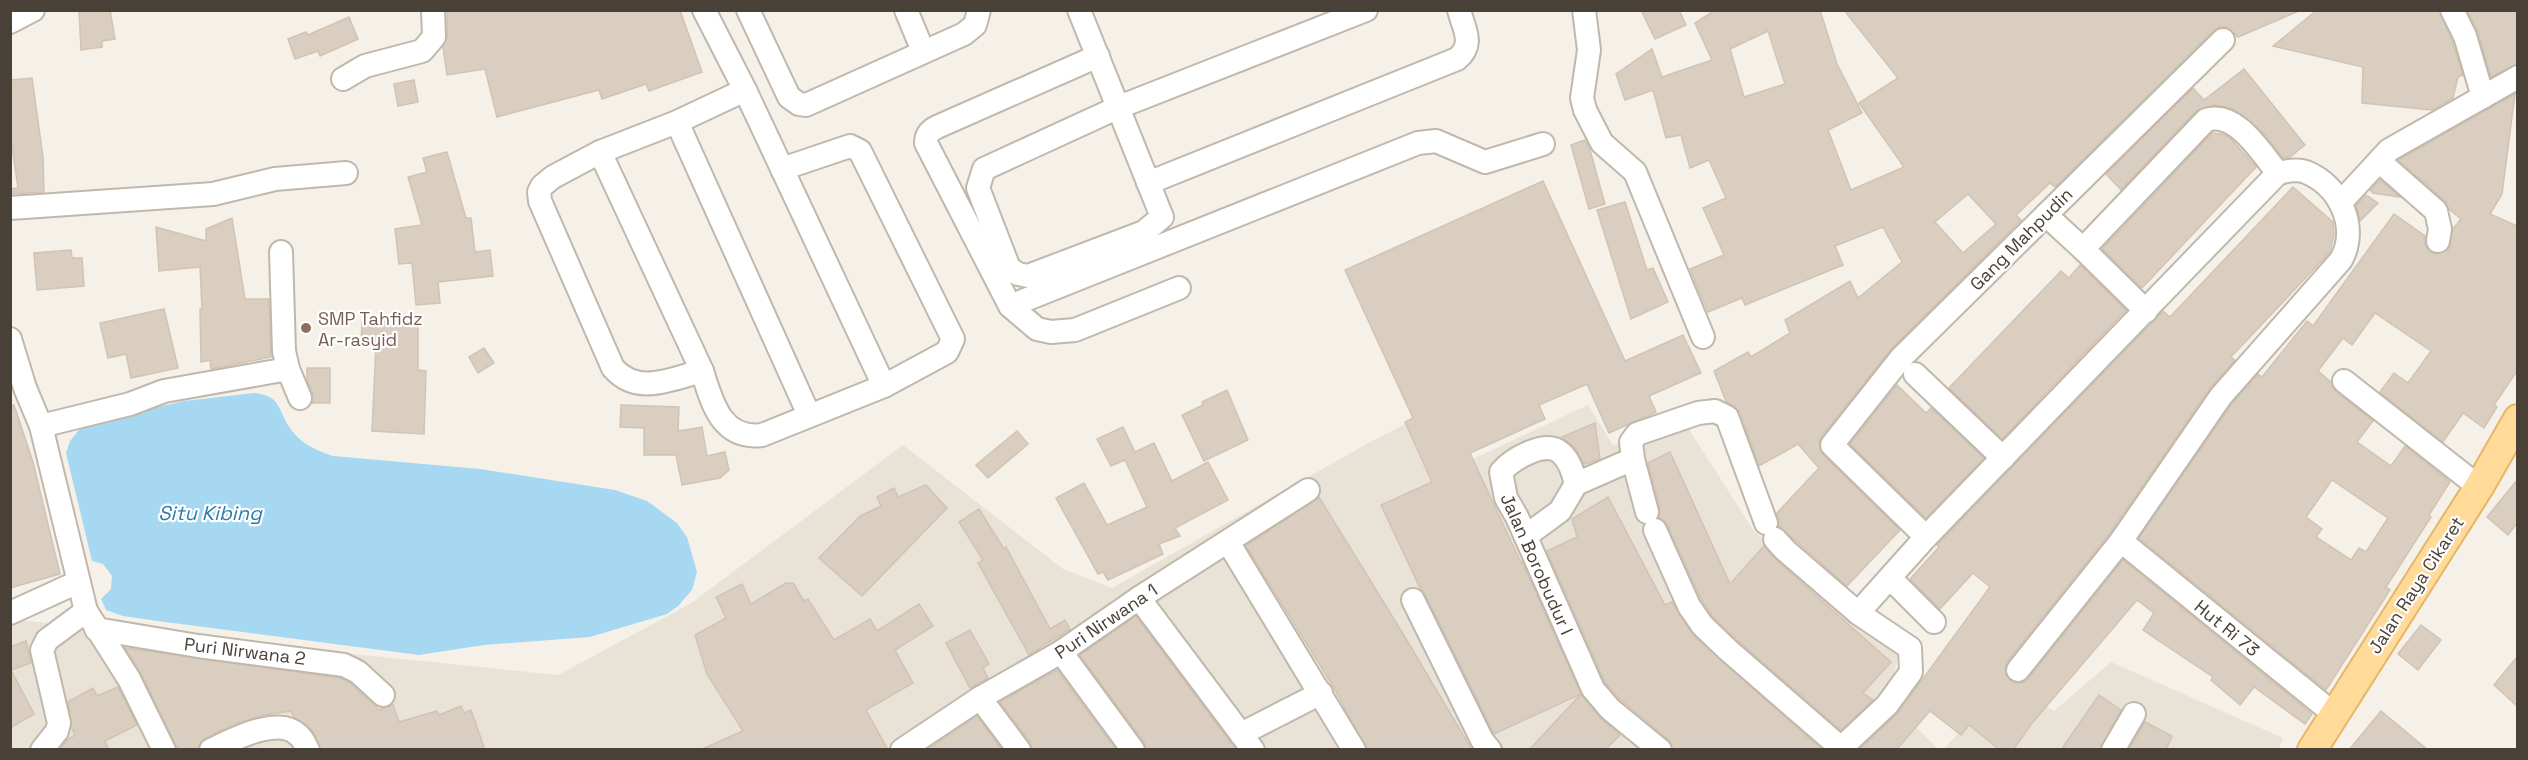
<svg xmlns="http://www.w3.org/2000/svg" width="2528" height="760" font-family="'Space Grotesk',sans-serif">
	<rect width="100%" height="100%" fill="#f5f1e9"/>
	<g fill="#e9e2d7">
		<path d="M1444 404 1473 459 1588 405 1613 445 1688 428 1754 531 1848 614 1899 653 1888 699 1938 749H11L10 619 558 675 690 604 903 445 1063 569 1112 588 1370 442Z"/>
		<path d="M2111 662 2283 738 2278 750H1943L2007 679 2054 711Z"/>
	</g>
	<path fill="#a6d8f2" d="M254 393C283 396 277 411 292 431 302 444 317 451 333 456L480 469 615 490 647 501 677 523 687 537 697 572 692 590 678 606 667 614 590 637 484 645 419 655 165 622 123 616 106 610 101 599 111 589 112 576 103 564 92 561 66 453 70 441 78 431 92 422 184 401Z"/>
	<g fill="#dacec1" stroke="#d2c3b2" stroke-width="1.5" fill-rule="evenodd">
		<path d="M79 10H110L115 39 102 41V47L81 50Z"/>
		<path d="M447 10H680L702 72 649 91 646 84 602 99 599 90 497 117 485 69 447 75 443 47 447 36Z"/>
		<path d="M1641 10H1679L1686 25 1655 39Z"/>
		<path d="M1715 10H1820L1837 64 1862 113 1828 130 1851 190 1904 167 1859 103 1898 78 1844 10H2301L2238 37 2227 27H2220L2214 30 2055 187 2050 183 2016 215 2021 220 1892 348 1821 437 1819 443 1823 455 1900 530 1847 586 1779 526 1777 513 1819 468 1798 444 1759 466 1740 412 1726 401 1714 371 1748 352 1751 357 1790 333 1785 320 1850 281 1858 298 1902 262 1883 227 1835 246 1843 265 1745 305 1742 298 1708 312 1690 269 1724 255 1703 208 1726 198 1709 160 1690 168 1681 135 1666 138 1653 90 1625 100 1616 74 1652 49 1662 77 1712 60 1695 23ZM1768 31 1785 84 1744 97 1730 49ZM1968 194 1996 224 1963 253 1935 222Z"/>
		<path d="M2317 10H2439L2452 41 2463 75 2458 77 2453 98 2432 110 2362 103 2363 67 2273 46Z"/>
		<path d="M2467 10H2517V64L2491 77 2478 32Z"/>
		<path d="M349 17 358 39 320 56 318 51 295 59 288 39 306 32 308 35Z"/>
		<path d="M2244 69 2305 145 2290 157 2283 158 2266 136 2244 116 2231 108 2215 105 2196 111 2121 190 2106 174 2193 88 2204 100Z"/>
		<path d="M32 78 43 157 44 192 10 194V189L18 188 10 133V80Z"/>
		<path d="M414 80 418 102 398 106 394 84Z"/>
		<path d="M2515 94 2502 194 2490 214 2517 226V371L2494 405 2497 407 2484 428 2463 413 2443 442 2380 392 2394 373 2408 383 2431 351 2375 313 2352 345 2343 338 2318 371 2331 382 2336 392 2373 421 2357 442 2391 466 2405 446 2450 482 2429 515 2431 517 2386 587 2390 590 2326 690 2139 538 2232 404 2258 374 2262 377 2307 321 2313 326 2394 214 2425 236V245L2430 252 2436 254 2448 250 2453 229 2461 219 2449 209 2445 201 2398 160ZM2332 480 2388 518 2366 552 2359 548 2351 560 2316 537 2322 529 2306 517Z"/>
		<path d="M2212 133 2222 134 2230 138 2256 167 2142 288 2102 249Z"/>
		<path d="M1585 140 1590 150 1605 204 1589 209 1571 145Z"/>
		<path d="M447 152 466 218H471L475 252 490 250 493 276 438 282 440 303 416 305 412 263 399 264 395 229 422 225 408 177 427 172 423 158Z"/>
		<path d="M2380 180 2400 197 2373 193 2370 190Z"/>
		<path d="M1543 181 1625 361 1683 335 1701 373 1649 396 1656 412 1609 433 1587 384 1539 405 1545 419 1470 453 1521 563 1522 562 1581 694 1494 734 1425 594 1420 588 1381 505 1432 482 1405 422 1413 418 1345 270Z"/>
		<path d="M2293 187 2333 222 2334 234 2330 252 2231 357 2235 360 2210 388 2110 533 2007 662 2005 669 2006 675 2015 683H2022L2028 679 2123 560 2312 714 2305 724 2254 687 2240 705 2211 680 2213 677 2143 630 2154 613 2137 600 2033 722 2013 750H2000L1969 725 1961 735 1930 711 1896 750H1859L1898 713 1990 587 1973 573 1940 609 1910 579 1939 547 1937 545 2163 311 2170 317Z"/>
		<path d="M2366 195 2378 203 2360 221 2356 206Z"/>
		<path d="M1625 202 1647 270 1653 268 1668 302 1631 319 1597 210Z"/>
		<path d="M232 218 245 299H269L271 357 211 369 210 360 201 362 200 309H202L200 267 159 271 156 227 206 241V229Z"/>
		<path d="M71 250 72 258H82L84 286 37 290 34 253Z"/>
		<path d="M2080 265 2126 310 2002 439 1949 388 2061 271 2069 278Z"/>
		<path d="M164 309 178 368 131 378 126 354 108 358 100 323Z"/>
		<path d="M362 321 418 322V370L426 371 424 434 372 431 376 345 361 346Z"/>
		<path d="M484 348 494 363 478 373 469 357Z"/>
		<path d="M307 368H330V403H312L313 393 307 380Z"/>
		<path d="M1897 385 1926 413 1931 408 1984 458 1926 518 1850 444Z"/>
		<path d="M1227 390 1248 440 1204 461 1182 415 1203 405 1202 402Z"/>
		<path d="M14 405 33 462 60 574 10 588V406Z"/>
		<path d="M621 405 679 407 678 431 702 427 707 456 725 452 729 470 720 478 682 485 676 455H644V428L620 427Z"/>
		<path d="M1595 423 1600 459 1584 464 1575 448 1562 437Z"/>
		<path d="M1123 427 1135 452 1154 443 1172 481 1208 462 1228 500 1175 528 1180 536 1159 544 1163 554 1108 580 1103 572 1098 574 1056 498 1084 483 1107 525 1147 507 1125 460 1111 466 1097 439Z"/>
		<path d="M1017 431 1028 444 988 478 976 465Z"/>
		<path d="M1670 452 1730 584 1764 546 1776 560 1891 662 1863 693 1873 700 1841 730 1737 640 1712 616 1701 599 1667 524 1659 517 1660 509 1648 463Z"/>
		<path d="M2517 480V523L2508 535 2487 517Z"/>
		<path d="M926 485 947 508 862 596 819 558 860 516 881 506 877 497 894 488 898 497Z"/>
		<path d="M1319 497 1405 637 1472 750H1367L1333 686 1246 546Z"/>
		<path d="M1608 497 1665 605 1672 602 1693 635 1822 750H1673L1669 740 1620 699 1605 682 1547 551 1577 537 1572 519Z"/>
		<path d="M979 509 1004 549 1006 547 1050 629 1065 620 1070 629 1029 655 978 563 983 560 959 522Z"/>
		<path d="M786 583H793L804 601 808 599 834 640 870 619 877 631 919 604 933 626 895 650 913 683 866 710 888 750H700L743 731 707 674 695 635 726 618 716 597 742 584 751 604Z"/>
		<path d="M1136 616 1236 750H1146L1144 742 1080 655Z"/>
		<path d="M2421 625 2441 640 2418 670 2398 654Z"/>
		<path d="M970 630 989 664 983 668 988 678 970 688 946 643Z"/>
		<path d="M26 641 31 663 11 670 34 714 10 728V647Z"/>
		<path d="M125 648 340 678 350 683 379 710 393 705 399 722 437 711 439 715 461 706 464 713 471 710 485 750H321L313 731 294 717 291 711 263 715 237 723 205 738 200 743 198 750H178L141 673Z"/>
		<path d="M2517 657V706L2494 685Z"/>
		<path d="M1057 670 1116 750H1032L1030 742 1000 702Z"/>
		<path d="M118 687 137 725 105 741 109 750H60L67 740 75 735 72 728 68 702 93 688 97 696Z"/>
		<path d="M1581 694 1600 718 1620 735 1605 750H1529Z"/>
		<path d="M2099 695 2121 710 2100 750H2061Z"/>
		<path d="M2381 711 2428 750H2349Z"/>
		<path d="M977 716 1002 750H927Z"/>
		<path d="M2145 722 2172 736 2166 750H2129Z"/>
	</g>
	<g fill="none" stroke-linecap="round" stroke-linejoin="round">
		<g stroke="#c1b8ac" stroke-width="26">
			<g id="minor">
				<path d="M704 10 745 90 884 386"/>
				<path d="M748 10 789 97 799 104 806 105 964 34 975 25 979 10"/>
				<path d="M906 10 923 51"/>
				<path d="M1079 10 1162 217 1144 232 1028 276 1018 274 1009 268 978 188 984 169 1119 107 1366 10"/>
				<path d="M1584 10 1589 50 1582 98 1585 110 1602 143 1635 172 1703 337"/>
				<path d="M2452 10 2465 36 2483 97"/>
				<path d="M10 22 33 10"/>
				<path d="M1098 56 937 127C929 131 926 135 926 143L1010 306 1037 329 1051 332 1075 330 1179 288"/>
				<path d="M343 79 365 66 422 51 434 37 433 10"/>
				<path d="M677 122 809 415"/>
				<path d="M600 152 702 371C712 402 721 440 762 435L884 386 947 352 953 339 860 151 850 146 782 169"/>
				<path d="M2379 161 2436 211 2440 229 2438 241"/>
				<path d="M1148 183 1457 59C1475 44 1464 30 1459 10"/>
				<path d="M2341 202 2389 150 2518 77"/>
				<path d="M10 208 213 194 275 179 346 173"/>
				<path d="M2046 215 2083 249"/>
				<path d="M281 252 284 351 288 369"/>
				<path d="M1010 306 1418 143 1436 141 1485 162 1543 144"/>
				<path d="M10 339 25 388 41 426 86 611 129 679 164 750"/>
				<path d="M702 371C670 379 638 396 613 368L540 201 539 192 542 186 553 177 600 152 677 122 745 90"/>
				<path d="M1915 374 2003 458"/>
				<path d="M2344 381 2479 487"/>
				<path d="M41 426 130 404 164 391 288 369 300 398"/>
				<path d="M1576 484C1573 473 1570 461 1561 453 1546 439 1512 459 1501 472L1506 498 1517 517 1593 689 1610 709 1660 750"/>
				<path d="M1576 484 1633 459"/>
				<path d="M1647 512 1633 459 1631 442 1637 434 1698 413 1715 411 1727 417 1766 523"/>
				<path d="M1655 530 1689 606 1702 625 1728 650 1841 748"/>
				<path d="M1526 536 1560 511 1576 484"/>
				<path d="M1926 537 1832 445 1901 358 2223 40"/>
				<path d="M1775 539 1785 550 1858 613"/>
				<path d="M2121 541 2334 714"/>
				<path d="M1228 542 1354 750"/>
				<path d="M1891 579 1934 622"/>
				<path d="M1139 598 1253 750"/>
				<path d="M1413 600 1482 740 1490 750"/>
				<path d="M10 613 78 582"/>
				<path d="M96 629 198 646 344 665 358 672 383 695"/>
				<path d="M1061 652 1133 750"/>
				<path d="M2018 670 2121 541 2221 396 2341 260C2359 227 2340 186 2306 172 2298 169 2286 171 2278 173"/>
				<path d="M980 698 1019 750"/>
				<path d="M1241 734 1321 693"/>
				<path d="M42 750 57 731 59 723 42 650 47 640 86 611"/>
				<path d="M211 750C232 740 277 716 297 734 302 737 305 744 308 750"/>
				<path d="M902 750 980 698 1061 652 1139 598 1308 490"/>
				<path d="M1839 750 1887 705 1911 672 1910 648 1858 613 1926 537 2278 173C2261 153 2236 110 2206 120L2083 249 2146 311"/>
				<path d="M2113 750 2134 714"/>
			</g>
		</g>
		<g stroke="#e6b667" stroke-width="32">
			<path id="major" d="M2312 750 2479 487 2518 419"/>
		</g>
		<use href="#minor" stroke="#fff" stroke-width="22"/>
		<use href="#major" stroke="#ffda98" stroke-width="28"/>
	</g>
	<circle fill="#8d6e63" stroke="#fff" stroke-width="2" cx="306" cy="328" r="6"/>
	<g text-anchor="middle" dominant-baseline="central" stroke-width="4.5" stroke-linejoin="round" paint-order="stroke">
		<g font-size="18" fill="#494137" stroke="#fff">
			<text transform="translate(2021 239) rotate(-45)">Gang Mahpudin</text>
			<text transform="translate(1537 564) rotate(66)">Jalan Borobudur I</text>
			<text transform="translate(2416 585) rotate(-57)">Jalan Raya Cikaret</text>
			<text transform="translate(1106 621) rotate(-34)">Puri Nirwana 1</text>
			<text transform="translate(2227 628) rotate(39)">Hut Ri 73</text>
			<text transform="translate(245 651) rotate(7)">Puri Nirwana 2</text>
		</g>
		<g font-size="18" fill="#785e54" stroke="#fff" text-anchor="start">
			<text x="318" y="318">SMP Tahfidz<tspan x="318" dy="21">Ar-rasyid</tspan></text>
		</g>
		<g font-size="20" font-style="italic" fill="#2b7ba6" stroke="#fff">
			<text x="210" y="513">Situ Kibing</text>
		</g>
	</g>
	<rect width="2528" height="760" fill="none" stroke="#494137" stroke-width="24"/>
</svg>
